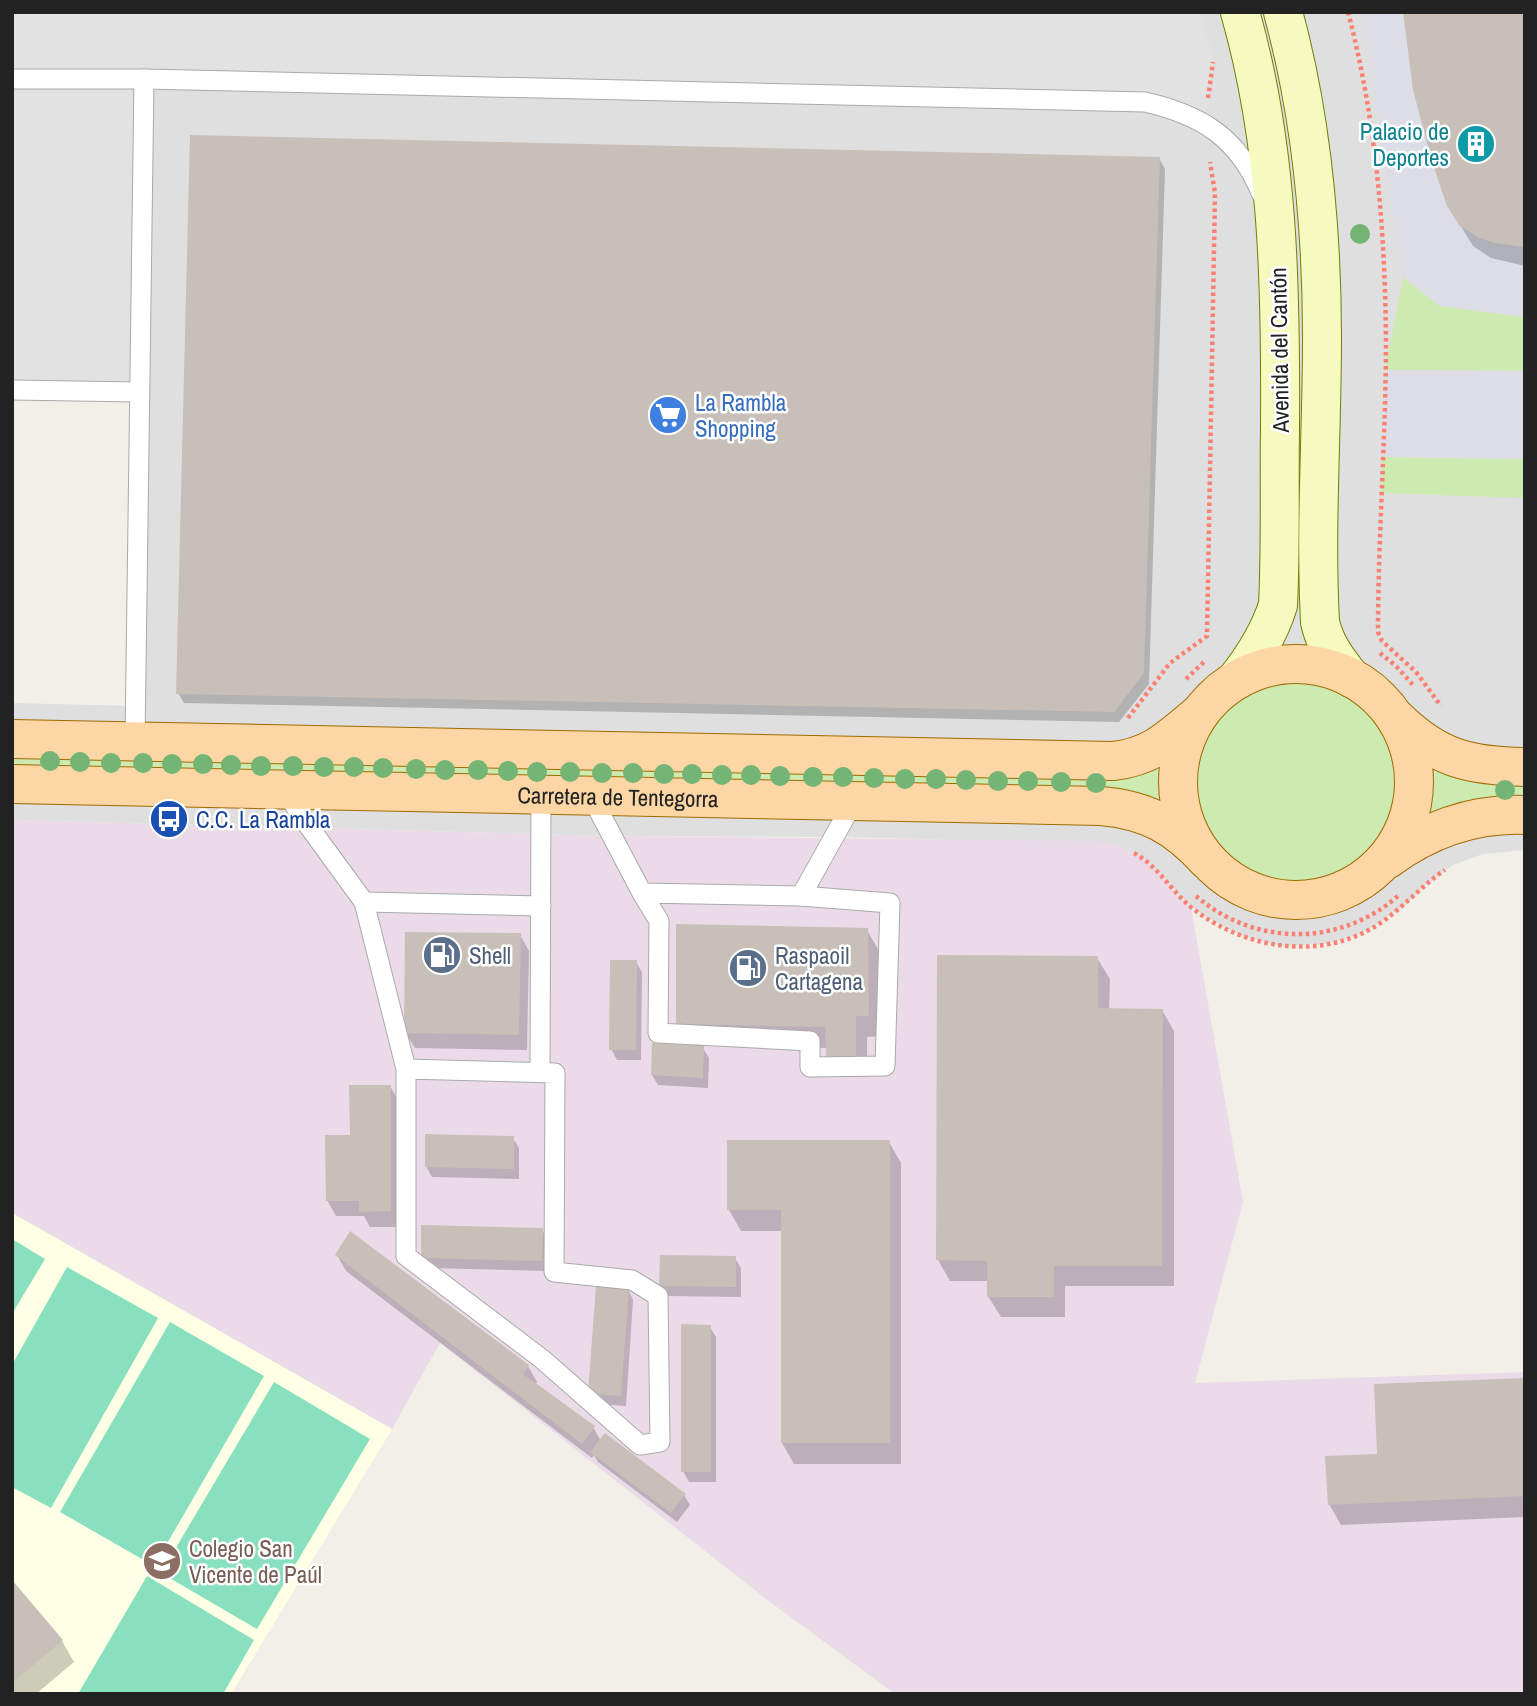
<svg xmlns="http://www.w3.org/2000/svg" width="1537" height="1706" font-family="'Archivo Narrow',sans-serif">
	<rect width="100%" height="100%" fill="#f2efe9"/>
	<path fill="#e0dfdf" d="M12 12H1525V850L1483 854 1453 865 1427 884 1404 906 1363 933 1326 944 1281 946 1240 935 1208 918 1191 907 1145 859 1114 844 835 837 611 836 12 820V703L134 706 138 393Z"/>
	<path fill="#ebdbe8" d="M12 820 611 836 1096 841 1114 844 1145 859 1191 907 1243 1202 1195 1383 1525 1372V1694H895L770 1602 440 1343 392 1429 12 1213Z"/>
	<path fill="#ffffe5" d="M12 1213 392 1429 231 1694H12Z"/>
	<g fill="#cdebb0">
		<path d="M1403 277 1440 306 1525 317V371L1385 370Z"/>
		<path d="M1382 457 1525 459V498L1381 493Z"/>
		<path d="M1299 664 1331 670 1370 690 1392 714 1525 767V815L1378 866C1338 903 1284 909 1237 884 1210 869 1180 839 1155 819L12 784V739L1113 761 1199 714 1227 686 1266 668Z"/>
	</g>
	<g fill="#88e0be">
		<path d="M12 1239 45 1259 12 1314Z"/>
		<path d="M67 1267 158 1318 51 1508 12 1487V1365Z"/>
		<path d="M170 1322 264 1376 154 1566 60 1512Z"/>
		<path d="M274 1382 370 1439 257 1629 161 1573Z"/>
		<path d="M147 1576 254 1640 223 1694H78Z"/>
	</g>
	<path fill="#e2e2e2" d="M12 12H1201L1213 60 1204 122 1175 109 139 79 138 392 12 390Z"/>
	<g fill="#dddde8">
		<path d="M1363 12H1403L1413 90 1432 162 1447 206 1459 225 1477 237 1495 243 1525 247V317L1440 306 1403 277Z"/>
		<path d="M1385 370 1525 371V459L1382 457Z"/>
	</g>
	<g fill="#0003">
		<path d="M1525 12V266L1491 258 1473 246 1448 205Z"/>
		<path d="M1159 158 1165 169 1149 684 1119 722 184 703 178 693Z"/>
		<path d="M867 930 879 951 880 1036 867 1037V1077H840L828 1056V1048L701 1045 709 1058 708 1088 658 1085 652 1075 692 1047 678 1024Z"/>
		<path d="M520 935 529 951 527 1050 415 1048 405 1032Z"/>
		<path d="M1097 958 1110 979 1109 1010H1162L1174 1031V1286H1065V1317H1001L988 1296V1281H950L938 1260Z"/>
		<path d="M636 962 642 972 641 1060H617L611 1049Z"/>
		<path d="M390 1086 399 1102V1227H370L364 1216H336L327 1200 351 1137Z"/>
		<path d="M513 1138 519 1148V1179L432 1177 426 1166Z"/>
		<path d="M889 1142 901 1163V1464H794L782 1443V1231H741L729 1210Z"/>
		<path d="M542 1230 548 1240 547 1271 429 1268 423 1258Z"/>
		<path d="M337 1255 528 1366 537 1382 535 1385 593 1427 601 1441 684 1495 690 1505 677 1522 598 1462 594 1455 592 1458 346 1271Z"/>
		<path d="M735 1258 741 1268V1297L667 1296 661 1285Z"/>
		<path d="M628 1289 633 1300 626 1406 596 1404 590 1394Z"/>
		<path d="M710 1327 716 1337V1482H689L683 1471Z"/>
		<path d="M1525 1379V1517L1341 1525 1329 1504 1378 1455Z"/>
		<path d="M12 1583 62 1641 74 1662 36 1694H12Z"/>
	</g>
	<g fill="#c7bfb8">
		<path d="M1403 12H1525V247L1495 243 1477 237 1459 225 1447 206 1432 162 1413 90Z"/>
		<path d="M190 135 1160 157 1144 673 1114 712 176 694Z"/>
		<path d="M676 924 868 928 869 1016H856V1057H826L825 1027 676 1024Z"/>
		<path d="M405 932 521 933 519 1035 404 1033Z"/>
		<path d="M937 955 1098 956V1008L1163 1009 1162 1266H1054V1297H987V1261L936 1260Z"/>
		<path d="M610 960H637L636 1050H609Z"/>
		<path d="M652 1043 704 1046 703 1078 651 1075Z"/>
		<path d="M349 1085H391V1211L359 1212V1201H326L325 1135H350Z"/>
		<path d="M425 1134 514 1136V1169L425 1167Z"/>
		<path d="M727 1140H890V1443H781V1210H727Z"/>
		<path d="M421 1225 543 1228 542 1261 421 1258Z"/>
		<path d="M350 1231 529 1365 523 1374 595 1426 582 1444 335 1255Z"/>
		<path d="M660 1255 736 1256V1287L659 1286Z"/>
		<path d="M596 1285 629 1288 621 1396 588 1394Z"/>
		<path d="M681 1324 711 1325V1472H681Z"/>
		<path d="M1525 1378V1496L1328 1505 1325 1456 1377 1454 1374 1384Z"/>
		<path d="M605 1433 686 1494 671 1513 590 1452Z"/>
		<path d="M12 1580 63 1640 12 1683Z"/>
	</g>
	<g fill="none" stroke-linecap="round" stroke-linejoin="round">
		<g stroke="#a9a9a9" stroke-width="21">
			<g id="service">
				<path d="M12 79H144L1145 102C1202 115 1239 138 1262 195"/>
				<path d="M12 390 138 392"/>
				<path d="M135 741 144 79"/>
				<path d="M285 790 302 817 364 902 406 1069V1256L542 1359 640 1445 660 1442 658 1296 632 1280 554 1272 555 1073 406 1069"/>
				<path d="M591 796 642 893 659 921 658 1033 810 1041V1067L885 1066 890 903 801 896 642 893"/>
				<path d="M801 896 854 801"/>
				<path d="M364 902 541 906"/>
				<path d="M540 1072 541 795"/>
			</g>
		</g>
		<g stroke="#707d05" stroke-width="40">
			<g id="secondary">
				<path d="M1283 12C1312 118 1322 230 1322 339 1322 433 1315 528 1320 622 1325 645 1337 660 1351 678"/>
				<path d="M1236 680C1254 657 1269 634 1278 605 1281 546 1279 488 1280 429 1281 289 1279 148 1240 12"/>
			</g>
		</g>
		<g stroke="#a06b00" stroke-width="40">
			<g id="primary">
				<circle cx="1296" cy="782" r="118"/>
				<path d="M1397 719C1438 759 1470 766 1525 767"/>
				<path d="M12 739 1113 761C1152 757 1170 738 1199 714"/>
				<path id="s1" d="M12 784 1101 806C1147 810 1176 826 1207 860"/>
				<path d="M1388 859C1429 829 1474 813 1525 815"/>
			</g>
		</g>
		<g stroke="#fa8072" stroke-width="4.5" stroke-dasharray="3.5 3.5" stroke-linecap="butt">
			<path d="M1348 12C1376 119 1385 230 1386 340 1386 437 1378 535 1378 632L1382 641 1416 672 1441 706"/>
			<path d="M1208 98 1213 62"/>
			<path d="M1380 653 1396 666 1414 686"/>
			<path d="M1186 679 1205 661"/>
			<path d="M1128 718 1170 663 1207 636 1215 193 1210 162"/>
			<path d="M1134 853C1159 867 1171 891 1192 908 1244 949 1321 962 1379 924 1403 908 1421 886 1445 870"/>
			<path d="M1196 896C1255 947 1341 947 1399 895"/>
		</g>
		<use href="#service" stroke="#fff" stroke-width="19"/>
		<use href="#secondary" stroke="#f7fabf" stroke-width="38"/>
		<use href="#primary" stroke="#fcd6a4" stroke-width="38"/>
	</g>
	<g fill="#74b475">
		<circle cx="1360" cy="234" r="10"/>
		<circle cx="50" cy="761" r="10"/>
		<circle cx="80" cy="762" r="10"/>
		<circle cx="111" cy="763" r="10"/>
		<circle cx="143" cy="763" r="10"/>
		<circle cx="172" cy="764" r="10"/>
		<circle cx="203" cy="764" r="10"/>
		<circle cx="231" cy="765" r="10"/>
		<circle cx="261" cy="766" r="10"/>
		<circle cx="293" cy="766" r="10"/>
		<circle cx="324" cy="767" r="10"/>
		<circle cx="354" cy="767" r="10"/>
		<circle cx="383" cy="768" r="10"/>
		<circle cx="416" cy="769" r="10"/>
		<circle cx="445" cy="770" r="10"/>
		<circle cx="478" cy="770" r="10"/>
		<circle cx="508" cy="771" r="10"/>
		<circle cx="537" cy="772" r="10"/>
		<circle cx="570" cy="772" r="10"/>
		<circle cx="602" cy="773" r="10"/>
		<circle cx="633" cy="773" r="10"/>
		<circle cx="664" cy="774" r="10"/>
		<circle cx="692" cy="774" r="10"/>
		<circle cx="722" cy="775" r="10"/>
		<circle cx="751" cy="775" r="10"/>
		<circle cx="780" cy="776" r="10"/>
		<circle cx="813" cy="777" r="10"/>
		<circle cx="843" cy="777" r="10"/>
		<circle cx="874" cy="778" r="10"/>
		<circle cx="905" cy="779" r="10"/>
		<circle cx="936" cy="779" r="10"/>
		<circle cx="966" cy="780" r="10"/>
		<circle cx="998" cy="781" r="10"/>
		<circle cx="1028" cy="781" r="10"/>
		<circle cx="1061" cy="782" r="10"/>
		<circle cx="1096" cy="783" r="10"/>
		<circle cx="1505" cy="790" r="10"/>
	</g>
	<defs>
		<g id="building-disc" transform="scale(2.0125)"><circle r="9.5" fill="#0f9aa8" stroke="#fff"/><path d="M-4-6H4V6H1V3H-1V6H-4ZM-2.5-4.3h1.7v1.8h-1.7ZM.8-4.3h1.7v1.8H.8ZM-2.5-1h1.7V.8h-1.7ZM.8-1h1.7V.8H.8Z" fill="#fff"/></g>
		<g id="supermarket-disc" transform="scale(2.0125)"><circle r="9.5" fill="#3f7fe0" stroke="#fff"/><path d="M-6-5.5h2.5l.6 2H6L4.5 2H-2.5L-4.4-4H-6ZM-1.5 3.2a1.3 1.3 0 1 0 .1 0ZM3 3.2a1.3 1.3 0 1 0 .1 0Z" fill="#fff"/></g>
		<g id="bus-disc" transform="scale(2.0125)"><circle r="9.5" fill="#1a4fb4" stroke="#fff"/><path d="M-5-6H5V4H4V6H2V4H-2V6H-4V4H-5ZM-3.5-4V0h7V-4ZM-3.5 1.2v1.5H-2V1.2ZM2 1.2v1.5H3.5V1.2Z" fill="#fff"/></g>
		<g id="fuel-disc" transform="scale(2.0125)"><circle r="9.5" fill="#5c6f8a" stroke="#fff"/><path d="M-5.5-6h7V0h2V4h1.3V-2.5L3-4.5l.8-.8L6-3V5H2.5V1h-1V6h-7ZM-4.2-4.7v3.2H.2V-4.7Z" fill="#fff"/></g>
		<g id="school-disc" transform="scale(2.0125)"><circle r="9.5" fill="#8d6e63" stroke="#fff"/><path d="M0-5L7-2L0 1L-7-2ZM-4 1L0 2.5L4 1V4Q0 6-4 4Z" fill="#fff"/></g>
	</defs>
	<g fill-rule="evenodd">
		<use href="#building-disc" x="1476" y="144"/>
		<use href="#supermarket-disc" x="668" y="415"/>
		<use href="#bus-disc" x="169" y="819"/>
		<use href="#fuel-disc" x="442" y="955"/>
		<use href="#fuel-disc" x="748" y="968"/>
		<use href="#school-disc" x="162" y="1561"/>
	</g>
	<g text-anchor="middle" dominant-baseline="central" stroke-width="5" stroke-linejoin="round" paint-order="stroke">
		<g font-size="23" fill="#0d838f" stroke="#fff" text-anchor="end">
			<text x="1449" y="131">Palacio de<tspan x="1449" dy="26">Deportes</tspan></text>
		</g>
		<g font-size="23" fill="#222" stroke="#fff">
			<text transform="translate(1279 350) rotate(-91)">Avenida del Cantón</text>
			<text stroke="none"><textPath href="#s1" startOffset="606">Carretera de Tentegorra</textPath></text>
		</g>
		<g font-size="23" fill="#366cbe" stroke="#fff" text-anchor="start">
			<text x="695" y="402">La Rambla<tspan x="695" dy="26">Shopping</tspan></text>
		</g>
		<g font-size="23" fill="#164399" stroke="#fff" text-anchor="start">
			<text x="196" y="819">C.C. La Rambla</text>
		</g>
		<g font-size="23" fill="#4e5e75" stroke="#fff" text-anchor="start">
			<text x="469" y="955">Shell</text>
			<text x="775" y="955">Raspaoil<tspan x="775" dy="26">Cartagena</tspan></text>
		</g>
		<g font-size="23" fill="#785e54" stroke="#fff" text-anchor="start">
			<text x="189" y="1548">Colegio San<tspan x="189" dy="26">Vicente de Paúl</tspan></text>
		</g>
	</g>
	<rect width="1537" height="1706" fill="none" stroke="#222222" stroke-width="28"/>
</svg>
